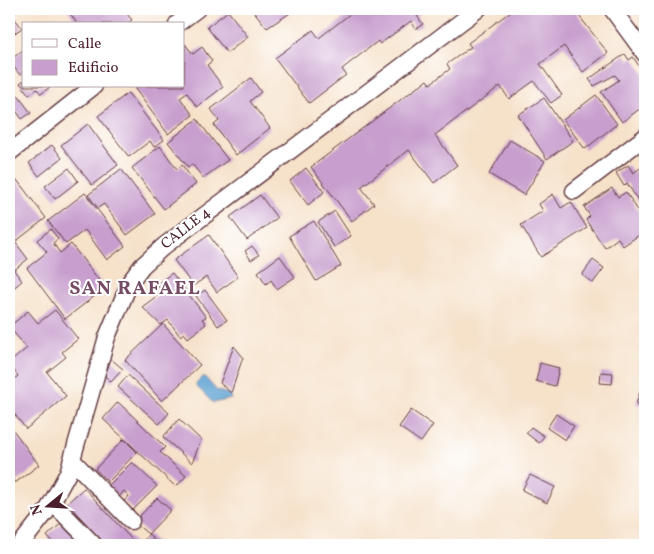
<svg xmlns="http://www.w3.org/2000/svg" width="654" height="554" font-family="Vollkorn,serif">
	<rect width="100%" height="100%" fill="#fff"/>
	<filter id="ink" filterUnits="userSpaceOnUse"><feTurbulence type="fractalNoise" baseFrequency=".02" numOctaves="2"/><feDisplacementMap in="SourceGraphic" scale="10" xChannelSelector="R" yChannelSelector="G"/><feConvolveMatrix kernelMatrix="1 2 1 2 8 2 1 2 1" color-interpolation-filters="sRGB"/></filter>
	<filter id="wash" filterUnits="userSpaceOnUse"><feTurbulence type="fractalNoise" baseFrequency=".0096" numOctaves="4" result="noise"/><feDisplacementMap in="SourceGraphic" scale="20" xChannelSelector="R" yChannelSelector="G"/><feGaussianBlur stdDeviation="1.12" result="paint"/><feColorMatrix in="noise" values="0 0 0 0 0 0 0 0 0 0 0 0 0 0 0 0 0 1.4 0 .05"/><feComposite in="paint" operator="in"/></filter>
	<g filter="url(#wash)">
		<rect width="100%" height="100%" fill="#f6e1c9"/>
		<path fill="#5da1d2" stroke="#54607e" d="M204 376 216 390 231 395V399L213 403 195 385Z"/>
		<g id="blocks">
			<g fill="#c79ecd">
				<path d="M9 9H20L12 15 22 28 9 37Z"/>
				<path d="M67 9H123L132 20 127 24H74L76 22Z"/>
				<path d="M252 9H286L290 13 267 28Z"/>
				<path d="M353 9H427L417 16 423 24 416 29 411 21 380 44 378 41 342 69 346 75 309 103 275 58 313 30 319 38 355 10Z"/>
				<path d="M514 9H580L576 12 608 53 583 72 564 46 540 64 562 95 551 103 534 81 509 99 500 86 435 135 457 165 434 183 409 150 361 187 374 204 352 221 311 167 427 80 430 84 450 69 447 64 471 47 468 43Z"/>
				<path d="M228 11 248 37 227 53 207 27Z"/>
				<path d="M185 44 193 54 202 47 212 61 207 65 223 87 197 107 187 93 180 98 193 115 168 134 135 89 139 86H184Z"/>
				<path d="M24 49V72L20 75 9 61Z"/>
				<path d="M625 54 629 60 633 57 645 75V105L622 122 601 92 619 80 615 75 594 86 589 79Z"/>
				<path d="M251 78 261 92 250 101 270 128 236 155 214 125 219 121 211 109Z"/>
				<path d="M24 80V86H51L41 94 37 89 29 95 20 83Z"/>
				<path d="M11 86 31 113 22 119 9 101V88Z"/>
				<path d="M128 93 164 140 154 147 150 141 129 157 98 116Z"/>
				<path d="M596 95 617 124 585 149 563 120Z"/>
				<path d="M544 98 573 141 547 159 518 115Z"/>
				<path d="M197 119 228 160 203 178 192 164 188 167 168 142Z"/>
				<path d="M88 124 118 165 92 185 61 145Z"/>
				<path d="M510 140 545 161 524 195 489 174Z"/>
				<path d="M52 145 62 158 39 176 29 163Z"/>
				<path d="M160 146 177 169 182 165 196 184 164 209 132 168Z"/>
				<path d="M628 165 633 173 645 165V212L627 183 624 186 616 173Z"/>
				<path d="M69 168 78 181 55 199 45 186Z"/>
				<path d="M306 168 324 192 308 205 290 181Z"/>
				<path d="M121 169 155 214 127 235 104 204 98 208 88 195Z"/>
				<path d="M17 180 46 218 15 242 28 259 14 270 22 281 11 290 9 288V186Z"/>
				<path d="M612 188 618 197 626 192 645 221V231L623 246 618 238 605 248 586 220 590 216 584 207Z"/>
				<path d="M85 193 125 246 107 260 85 230 66 244 48 221Z"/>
				<path d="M553 194 561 208 571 202 587 228 541 257 521 225 543 211 539 204Z"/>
				<path d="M260 195 277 218 247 240 230 217Z"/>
				<path d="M335 211 351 236 334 247 318 222Z"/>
				<path d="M314 221 341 266 316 281 289 236Z"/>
				<path d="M51 229 58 239 53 243 60 253 71 244 105 288 65 319 27 268 47 252 37 240Z"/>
				<path d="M209 235 238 277 217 292 206 277 193 286 174 260Z"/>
				<path d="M252 246 259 255 251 260 245 251Z"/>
				<path d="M280 256 295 277 277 289 271 280 266 284 258 272Z"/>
				<path d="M593 260 604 268 593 283 582 275Z"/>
				<path d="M172 273 206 317 202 319 206 324 188 338 184 333 180 336 168 320 161 325 142 307 162 292 157 284Z"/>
				<path d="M205 290 227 320 218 326 196 296Z"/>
				<path d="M55 310 78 339 62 352 66 357 47 372 66 396 26 429 9 407V384L18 376 9 363 27 348 9 327 28 311 38 323Z"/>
				<path d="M163 324 200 365 162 401 125 360Z"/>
				<path d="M234 346 243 357 231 393 220 383Z"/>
				<path d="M111 359 123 369 111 382 105 376Z"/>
				<path d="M540 363 559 368 555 386 536 381Z"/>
				<path d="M601 372 613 373 612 384 600 383Z"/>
				<path d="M128 375 169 413 159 424 118 387Z"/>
				<path d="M641 389 645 390V407L636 404Z"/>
				<path d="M118 402 165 447 160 452 186 476 176 487 103 419Z"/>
				<path d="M411 410 433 425 421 442 399 427Z"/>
				<path d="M556 414 574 426 565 440 547 428Z"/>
				<path d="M179 419 201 440 192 463 163 437Z"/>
				<path d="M11 427 39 465 15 483 9 474V428Z"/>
				<path d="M531 427 544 436 539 443 526 433Z"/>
				<path d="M124 439 137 452 108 482 95 469Z"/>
				<path d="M132 462 157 486 133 510 124 501 129 496 124 491 119 497 108 486Z"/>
				<path d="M530 475 555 487 547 503 522 490Z"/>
				<path d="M84 488 137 545H106L67 503Z"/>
				<path d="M157 498 171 510 148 534 134 522Z"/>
				<path d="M64 521 85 545H55L47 536Z"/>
				<path d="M149 534 159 545H140Z"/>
			</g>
		</g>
	</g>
	<g filter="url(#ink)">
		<use href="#blocks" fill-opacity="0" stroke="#643c43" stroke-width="1"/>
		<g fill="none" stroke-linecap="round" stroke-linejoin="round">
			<g stroke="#643c43" stroke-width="19">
				<g id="minor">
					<path d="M612 9 645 54"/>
					<path d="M177 24 197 9"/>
					<path d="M9 153 94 86"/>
					<path d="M574 191 645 137"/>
					<path d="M72 460 131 521"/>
					<path d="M52 502 94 545"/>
					<path d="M20 545 47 511 68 473 107 337 130 282 142 266 164 246 478 9"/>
				</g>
			</g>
			<use href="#minor" stroke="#fff" stroke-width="16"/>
		</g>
	</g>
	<g text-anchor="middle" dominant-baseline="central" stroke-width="4" stroke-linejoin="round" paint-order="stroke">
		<g font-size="15" fill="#4a1f2b" stroke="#fff">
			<text transform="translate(186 229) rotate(-38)">CALLE 4</text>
		</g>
		<g font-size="20" font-weight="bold" letter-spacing="1" fill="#764b64" stroke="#fff">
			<text x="135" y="289">SAN RAFAEL</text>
		</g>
	</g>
	<rect width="654" height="554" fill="none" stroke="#fff" stroke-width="30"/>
	<rect x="22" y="22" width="162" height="65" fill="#ffffff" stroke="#b7a5aa"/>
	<rect x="32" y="39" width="25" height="8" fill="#ffffff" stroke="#b7a5aa"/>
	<text x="68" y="48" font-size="15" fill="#4a1f2b">Calle</text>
	<rect x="32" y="60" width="25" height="15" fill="#c79ecd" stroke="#b7a5aa"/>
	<text x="68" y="72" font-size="15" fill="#4a1f2b">Edificio</text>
	<g transform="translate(48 506) rotate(252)" stroke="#ffffff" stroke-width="4" paint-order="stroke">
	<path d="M0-4L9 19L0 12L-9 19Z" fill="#4a1f2b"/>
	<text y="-8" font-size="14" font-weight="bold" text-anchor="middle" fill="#4a1f2b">N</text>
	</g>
</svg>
